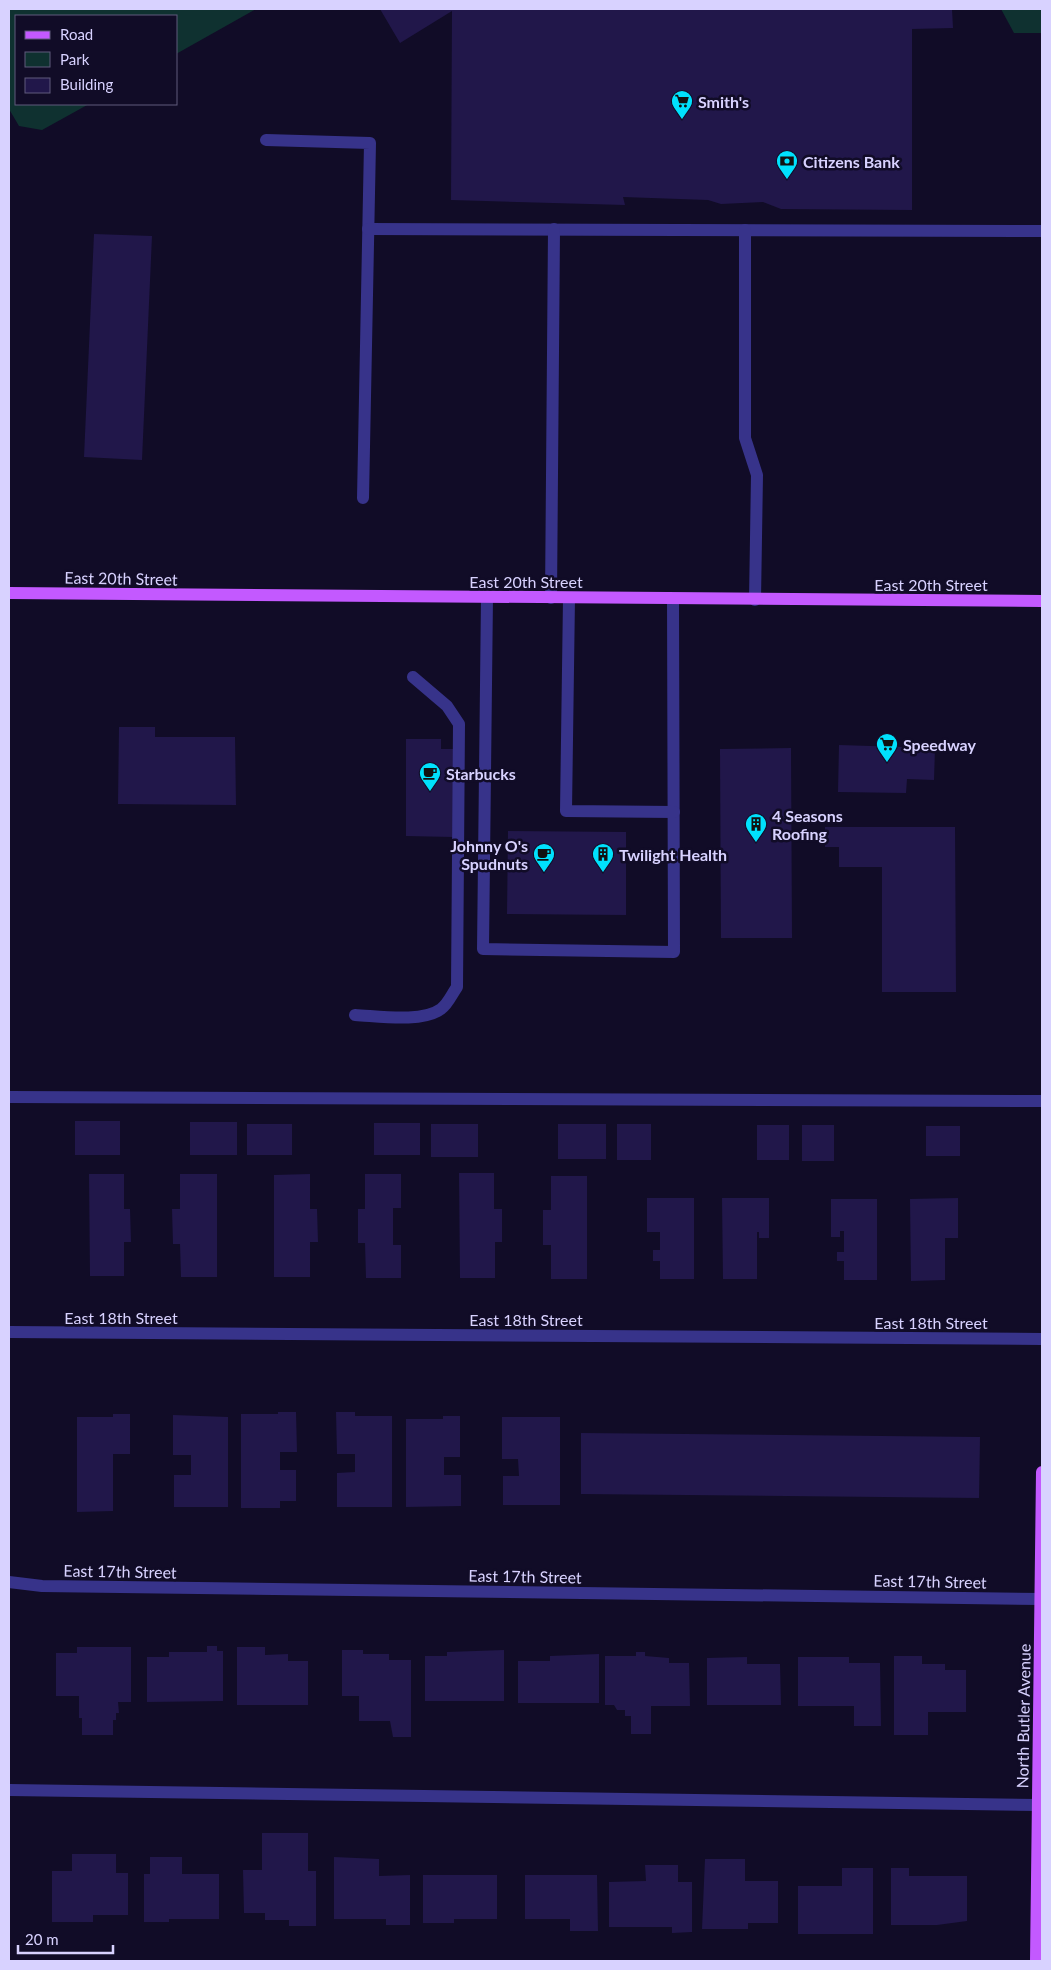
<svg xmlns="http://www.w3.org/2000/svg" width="1051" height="1970" font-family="Lato,sans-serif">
	<rect width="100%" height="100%" fill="#110c27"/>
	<g fill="#0f3130">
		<path d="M9 9H256L176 54V16H16V104H89L42 130 19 126 9 109Z"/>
		<path d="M1001 9H1042V33H1014Z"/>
	</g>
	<g fill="#21174a">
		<path d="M380 9H952L953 28 912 29V210L781 209 763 202 721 204 708 200 623 197 625 205 451 200 452 11 400 43Z"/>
		<path d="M94 234 152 236 142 460 84 457Z"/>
		<path d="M119 727H155V737H235L236 805 118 804Z"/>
		<path d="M406 739H441V749H453V837L406 836Z"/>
		<path d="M839 745 935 748 934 780 907 779 906 793 838 792Z"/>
		<path d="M791 748 792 938H721L720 749Z"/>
		<path d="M825 827H955L956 992H882V867H839V847H825Z"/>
		<path d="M508 831 626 832V915L507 914Z"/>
		<rect x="75" y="1121" width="45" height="34"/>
		<rect x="190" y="1122" width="47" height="33"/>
		<rect x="374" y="1123" width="46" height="32"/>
		<rect x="247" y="1124" width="45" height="31"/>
		<rect x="431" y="1124" width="47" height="33"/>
		<rect x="558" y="1124" width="48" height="35"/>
		<rect x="617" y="1124" width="34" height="36"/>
		<rect x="757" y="1125" width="32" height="35"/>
		<rect x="802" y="1125" width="32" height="36"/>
		<rect x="926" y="1126" width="34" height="30"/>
		<path d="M459 1173H494V1209H502V1242H495V1278H460Z"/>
		<path d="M89 1174H124V1209H130L131 1242H124V1276H90Z"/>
		<path d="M180 1174H217V1277H181L180 1244H173L172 1209H180Z"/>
		<path d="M310 1174V1209H317L318 1242H310V1277H274V1175Z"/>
		<path d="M365 1174H401V1208H393V1245H401V1278H366L365 1243H358V1209H365Z"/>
		<path d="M551 1176H587V1279H551V1245H543V1210H551Z"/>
		<path d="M647 1198H694V1279H660V1261H653V1250H660V1232H647Z"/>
		<path d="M722 1198H769V1238H759V1232H757V1279H723Z"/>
		<path d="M958 1198V1238H945V1280L911 1281 910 1199Z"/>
		<path d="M831 1199H877V1280H844V1261H837V1252H844V1231H840V1237H831Z"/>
		<path d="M278 1412H296L297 1452H280V1470H296V1501H280V1508H241V1414H278Z"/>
		<path d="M336 1412H355V1416H392V1507H337V1473L355 1472V1454H337Z"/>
		<path d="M113 1414H130V1454H113V1511L77 1512V1417H113Z"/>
		<path d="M173 1415 228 1417V1507H174V1475H191V1455H173Z"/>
		<path d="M443 1416H460V1457H444V1475H461V1506L406 1507V1419H443Z"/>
		<path d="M502 1417H560V1505H503V1476H519L518 1459H502Z"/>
		<path d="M581 1433 980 1437 979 1498 581 1494Z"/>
		<path d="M207 1646H217V1651H223V1701L147 1702V1657H169V1652H207Z"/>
		<path d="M77 1647H131V1702H118L119 1713H116V1720H113V1735H82V1718H79V1696H56V1653H77Z"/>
		<path d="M237 1647H265V1655L288 1654V1661H308V1705H237Z"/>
		<path d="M342 1650H363V1654H389V1660H411V1737H393L390 1721H359V1696H342Z"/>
		<path d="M504 1650V1701H425V1656H447V1652Z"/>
		<path d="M636 1652H645V1656L669 1658V1663H689L690 1706H651V1734H631V1716H625V1710H617L614 1705H605V1656H636Z"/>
		<path d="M599 1654V1703H518V1661H550V1656Z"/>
		<path d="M894 1656H922V1664H945V1670H966V1712H928V1735H894Z"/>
		<path d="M747 1657V1664H780L781 1705H707V1658Z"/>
		<path d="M798 1657H849V1663H880L881 1726H854V1706H798Z"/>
		<path d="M262 1833H308V1871H316V1926H289V1920H265V1913H244L243 1870H262Z"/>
		<path d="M72 1854H116V1873H128V1915H93V1922H52V1871H72Z"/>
		<path d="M150 1857H182V1874H219V1919H169V1922H144V1874H150Z"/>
		<path d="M334 1857 379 1859V1876L410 1875V1925H386V1919H334Z"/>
		<path d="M705 1859H745V1881H778V1923H748V1929H702Z"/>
		<path d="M645 1865H678V1882H692V1932L672 1933V1927H609V1882L646 1881Z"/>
		<path d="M842 1868H873V1934H798V1886H842Z"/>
		<path d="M891 1868H909V1876H967V1921L937 1925H891Z"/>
		<path d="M423 1875H497V1919H454V1923H423Z"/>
		<path d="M525 1875H597L598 1931H570V1919H525Z"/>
	</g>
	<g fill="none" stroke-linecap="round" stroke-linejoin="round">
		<g stroke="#37338a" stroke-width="12">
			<path d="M266 140 370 143 363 498"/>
			<path d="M368 229 1042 231"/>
			<path d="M745 230V438L757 475 755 600"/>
			<path d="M487 597 483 949 674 952 673 599"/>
			<path d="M551 598 554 229"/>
			<path d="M569 598 566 811 674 812"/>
			<path d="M355 1015C378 1016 422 1023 441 1009 448 1004 452 994 457 987L459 724 447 706 413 677"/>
			<path d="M9 1097 1042 1101"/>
			<path d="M9 1332 1042 1339"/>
			<path d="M9 1582 42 1586 1041 1599"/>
			<path d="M9 1790 1038 1805"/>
		</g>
		<g stroke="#c359ff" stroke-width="12">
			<path d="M9 593 1042 601"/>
			<path d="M1036 1961 1042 1472"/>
		</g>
	</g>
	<defs>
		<g id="supermarket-pin" transform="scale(1.125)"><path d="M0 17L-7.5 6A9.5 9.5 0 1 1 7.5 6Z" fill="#00e1fd" stroke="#110c27"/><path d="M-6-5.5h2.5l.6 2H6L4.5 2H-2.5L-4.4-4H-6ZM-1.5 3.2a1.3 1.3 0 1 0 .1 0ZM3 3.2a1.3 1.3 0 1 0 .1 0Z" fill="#111"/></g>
		<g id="bank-pin" transform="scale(1.125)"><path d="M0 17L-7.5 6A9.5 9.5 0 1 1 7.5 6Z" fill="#00e1fd" stroke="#110c27"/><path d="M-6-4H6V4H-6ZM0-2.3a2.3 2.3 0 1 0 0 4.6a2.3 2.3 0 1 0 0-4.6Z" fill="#111"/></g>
		<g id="cafe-pin" transform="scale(1.125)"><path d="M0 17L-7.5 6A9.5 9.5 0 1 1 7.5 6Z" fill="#00e1fd" stroke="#110c27"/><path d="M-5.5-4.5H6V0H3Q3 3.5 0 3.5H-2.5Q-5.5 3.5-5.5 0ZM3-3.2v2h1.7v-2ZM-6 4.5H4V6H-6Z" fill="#111"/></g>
		<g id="building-pin" transform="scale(1.125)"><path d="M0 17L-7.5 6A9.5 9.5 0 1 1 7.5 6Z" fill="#00e1fd" stroke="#110c27"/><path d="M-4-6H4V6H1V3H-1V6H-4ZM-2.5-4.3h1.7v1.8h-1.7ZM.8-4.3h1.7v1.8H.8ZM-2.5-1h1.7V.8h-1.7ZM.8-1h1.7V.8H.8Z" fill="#111"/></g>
	</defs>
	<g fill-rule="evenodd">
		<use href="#supermarket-pin" x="682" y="101"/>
		<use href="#bank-pin" x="787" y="161"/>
		<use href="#supermarket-pin" x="887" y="744"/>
		<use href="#cafe-pin" x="430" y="773"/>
		<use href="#building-pin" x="756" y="824"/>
		<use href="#cafe-pin" x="544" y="854"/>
		<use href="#building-pin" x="603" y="854"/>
	</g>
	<g text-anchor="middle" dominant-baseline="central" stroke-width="5" stroke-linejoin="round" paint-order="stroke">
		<g font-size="16" font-weight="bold" fill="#d8d2ff" stroke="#110c27" text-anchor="start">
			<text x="698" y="101">Smith's</text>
			<text x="803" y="161">Citizens Bank</text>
			<text x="903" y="744">Speedway</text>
			<text x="446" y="773">Starbucks</text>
			<text x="772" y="815">4 Seasons<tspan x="772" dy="18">Roofing</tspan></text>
			<text x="528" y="845" text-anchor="end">Johnny O's<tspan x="528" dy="18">Spudnuts</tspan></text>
			<text x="619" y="854">Twilight Health</text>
		</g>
		<g font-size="16" fill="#d8d2ff" stroke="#110c27">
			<text transform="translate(121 578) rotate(1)">East 20th Street</text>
			<text x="526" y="581">East 20th Street</text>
			<text x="931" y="584">East 20th Street</text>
			<text x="121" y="1317">East 18th Street</text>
			<text x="526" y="1319">East 18th Street</text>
			<text x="931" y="1322">East 18th Street</text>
			<text transform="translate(120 1571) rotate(1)">East 17th Street</text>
			<text transform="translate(525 1576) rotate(1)">East 17th Street</text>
			<text transform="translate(930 1581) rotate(1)">East 17th Street</text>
			<text transform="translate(1023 1716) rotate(-89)">North Butler Avenue</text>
		</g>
	</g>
	<rect width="1051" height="1970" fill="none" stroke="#d8d2ff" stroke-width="20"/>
	<rect x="15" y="15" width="162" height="90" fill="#110c27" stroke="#615b7d"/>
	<rect x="25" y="31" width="25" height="8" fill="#c359ff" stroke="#615b7d"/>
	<text x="60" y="40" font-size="15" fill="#d8d2ff">Road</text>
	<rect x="25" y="52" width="25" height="15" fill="#0f3130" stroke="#615b7d"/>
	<text x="60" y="65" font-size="15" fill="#d8d2ff">Park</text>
	<rect x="25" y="78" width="25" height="15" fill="#21174a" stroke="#615b7d"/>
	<text x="60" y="90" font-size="15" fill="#d8d2ff">Building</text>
	<path d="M18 1945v8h95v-8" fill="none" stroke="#d8d2ff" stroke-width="2.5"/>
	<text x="25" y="1945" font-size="15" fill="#d8d2ff" stroke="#110c27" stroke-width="4" paint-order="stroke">20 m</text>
</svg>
